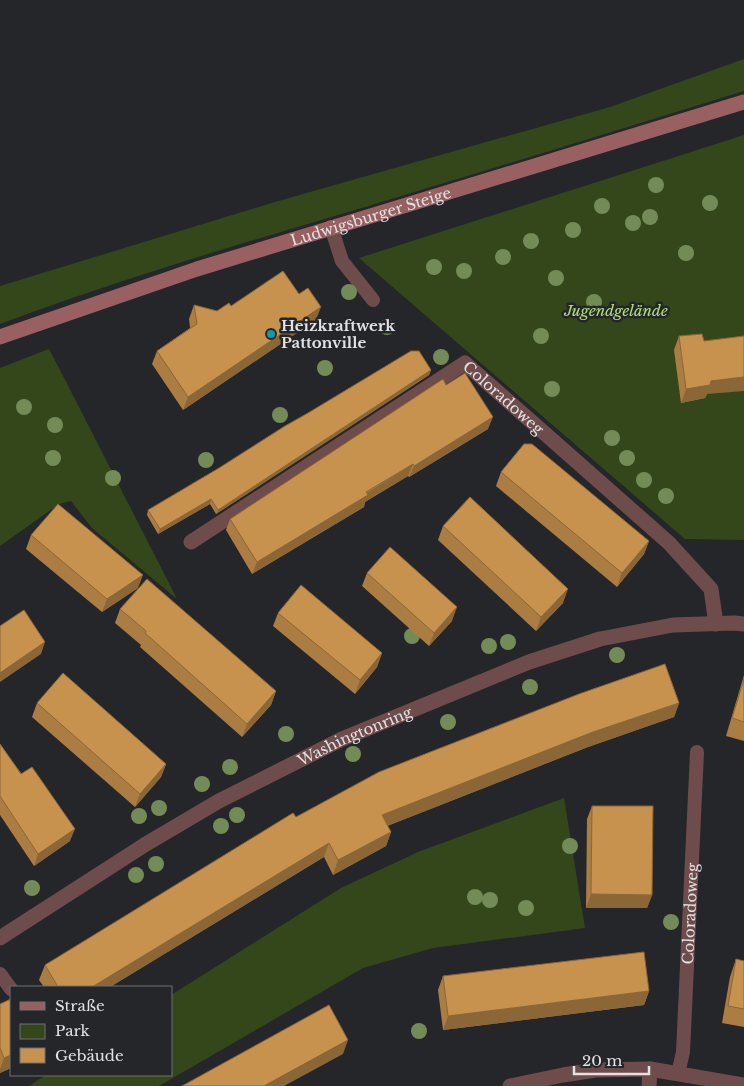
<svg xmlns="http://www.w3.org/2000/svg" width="744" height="1086" font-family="'Libre Baskerville',serif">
	<rect width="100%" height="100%" fill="#252629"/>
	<g fill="#34471a">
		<path d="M744 59V91C618 130 492 169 365 207 243 243 120 279 0 324V286L275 202 610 107Z"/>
		<path d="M744 135V540L685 539 359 258Z"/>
		<path d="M49 349 59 368 177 599 92 528 71 501 59 504 0 546V368Z"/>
		<path d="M564 798 585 928 433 948 363 968 159 1086H29L46 1075H171V995L341 888 418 852Z"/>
	</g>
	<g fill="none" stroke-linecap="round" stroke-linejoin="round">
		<g stroke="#6f4c4c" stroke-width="14">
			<path d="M331 227 342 261 373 300"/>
			<path d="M0 974 11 989"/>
			<path id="s1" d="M678 1074 683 1052 697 752"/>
		</g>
		<g stroke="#6f4c4c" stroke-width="15">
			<path id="s2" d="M191 542 465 363 669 543 711 589 716 624"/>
			<path id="s3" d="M0 938 146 844 219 801 342 739 529 662 600 639 673 625 734 623 744 624"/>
			<path d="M510 1086 563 1075 595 1070 650 1069 744 1085"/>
			<path d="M649 1086 650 1069"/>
		</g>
		<path stroke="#986061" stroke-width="15" id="s4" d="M0 337 197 269 744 102"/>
	</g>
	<g fill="#738c57">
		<circle cx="656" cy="185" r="8"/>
		<circle cx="710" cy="203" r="8"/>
		<circle cx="602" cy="206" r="8"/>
		<circle cx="650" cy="217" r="8"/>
		<circle cx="633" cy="223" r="8"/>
		<circle cx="573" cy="230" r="8"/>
		<circle cx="531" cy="241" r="8"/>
		<circle cx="686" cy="253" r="8"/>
		<circle cx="503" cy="257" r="8"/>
		<circle cx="434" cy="267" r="8"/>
		<circle cx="464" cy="271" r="8"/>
		<circle cx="556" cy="278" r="8"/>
		<circle cx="349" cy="292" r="8"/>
		<circle cx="594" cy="302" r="8"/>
		<circle cx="387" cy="327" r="8"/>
		<circle cx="541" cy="336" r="8"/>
		<circle cx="441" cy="357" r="8"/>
		<circle cx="325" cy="368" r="8"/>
		<circle cx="552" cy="389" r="8"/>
		<circle cx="24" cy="407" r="8"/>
		<circle cx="280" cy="415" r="8"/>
		<circle cx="55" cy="425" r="8"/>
		<circle cx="612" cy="438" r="8"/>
		<circle cx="53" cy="458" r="8"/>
		<circle cx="627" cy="458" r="8"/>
		<circle cx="206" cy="460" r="8"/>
		<circle cx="113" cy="478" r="8"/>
		<circle cx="644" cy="480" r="8"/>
		<circle cx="666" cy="496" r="8"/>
		<circle cx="412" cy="636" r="8"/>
		<circle cx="508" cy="642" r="8"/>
		<circle cx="489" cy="646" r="8"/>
		<circle cx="617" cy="655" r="8"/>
		<circle cx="530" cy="687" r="8"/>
		<circle cx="448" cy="722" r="8"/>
		<circle cx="286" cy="734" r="8"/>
		<circle cx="353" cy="754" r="8"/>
		<circle cx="230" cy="767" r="8"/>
		<circle cx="202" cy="784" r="8"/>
		<circle cx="159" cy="808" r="8"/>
		<circle cx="237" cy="815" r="8"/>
		<circle cx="139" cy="816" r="8"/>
		<circle cx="221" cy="826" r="8"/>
		<circle cx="570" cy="846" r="8"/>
		<circle cx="156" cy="864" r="8"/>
		<circle cx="136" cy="875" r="8"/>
		<circle cx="32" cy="888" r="8"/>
		<circle cx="475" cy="897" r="8"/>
		<circle cx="490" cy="900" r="8"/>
		<circle cx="526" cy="908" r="8"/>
		<circle cx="671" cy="922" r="8"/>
		<circle cx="419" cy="1031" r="8"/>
	</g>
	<g fill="#ab7d43">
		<path d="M194 305 217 311 231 306 316 320 183 410 152 364 157 351 190 328 189 319Z"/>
		<path d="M679 336 707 394 705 398 681 403 674 350Z"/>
		<path d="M431 370 429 375 216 514 210 504 158 534 147 515 148 510Z"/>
		<path d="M446 385 488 429 409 477 408 476 365 502 364 507 252 574 226 530 230 519Z"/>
		<path d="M501 472 649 541 644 554 617 587 496 486Z"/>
		<path d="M443 526 563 603 536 631 438 540Z"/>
		<path d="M31 535 138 588 102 612 26 549Z"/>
		<path d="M367 573 452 621 429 646 362 586Z"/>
		<path d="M120 609 276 691 271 705 242 737 140 647 141 645 115 623Z"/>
		<path d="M278 613 382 653 377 667 355 694 273 626Z"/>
		<path d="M744 675V741L726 736Z"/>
		<path d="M37 703 166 764 161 777 135 807 32 717Z"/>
		<path d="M679 703 674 717 588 747 387 826 391 832 386 846 333 875 324 857 110 987H44L39 980 45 965 296 817Z"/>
		<path d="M0 744 70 841 34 866 0 815Z"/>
		<path d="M592 806 652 895 647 908H586L587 819Z"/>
		<path d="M736 959 744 961V1027L722 1023 730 977Z"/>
		<path d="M443 976 649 991 644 1005 443 1030 438 990Z"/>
		<path d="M11 999V1068L0 1073V1004Z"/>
	</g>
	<g fill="#8b6637">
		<path d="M321 307 316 320 183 410 188 397Z"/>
		<path d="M431 370 429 375 216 514 218 510Z"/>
		<path d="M744 377V391L707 394 705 398 681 403 686 389 711 381Z"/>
		<path d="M493 417 488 429 409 477 414 466Z"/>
		<path d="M413 464 408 476 365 502 364 507 252 574 257 562Z"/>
		<path d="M211 499 210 504 158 534 160 529Z"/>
		<path d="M649 541 644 554 617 587 622 573Z"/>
		<path d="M143 575 138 588 102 612 107 599Z"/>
		<path d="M568 589 563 603 536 631 541 617Z"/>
		<path d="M457 607 452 621 429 646 434 633Z"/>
		<path d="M45 642 41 654 0 682V673Z"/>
		<path d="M382 653 377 667 355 694 360 680Z"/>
		<path d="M276 691 271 705 242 737 247 724Z"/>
		<path d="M679 703 674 717 588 747 377 830 382 815 593 732Z"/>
		<path d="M166 764 161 777 135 807 140 794Z"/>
		<path d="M75 829 70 841 34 866 38 854Z"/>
		<path d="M391 832 386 846 333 875 338 860Z"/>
		<path d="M329 843 324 857 110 987H92Z"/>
		<path d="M591 894 652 895 647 908H586Z"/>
		<path d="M649 991 644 1005 443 1030 448 1016Z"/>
		<path d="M348 1040 343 1054 284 1086H264Z"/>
		<path d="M11 1055V1068L0 1073V1069L4 1058Z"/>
	</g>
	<g fill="#c7914e" stroke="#8b6637">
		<path d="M283 271 299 294 308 288 321 307 188 397 157 351 197 324 194 305 217 311 229 303 231 306Z"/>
		<path d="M702 334 704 341 744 336V377L711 381 710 385 686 389 679 336Z"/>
		<path d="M411 351H419L431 370 218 510 211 499 160 529 148 510 219 468 285 426 308 413Z"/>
		<path d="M465 373 493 417 414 466 413 464 366 492 368 495 257 562 230 519 443 379 446 385Z"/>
		<path d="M524 444H532L649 541 622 573 501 472Z"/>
		<path d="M470 497 568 589 541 617 443 526Z"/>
		<path d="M58 504 143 575 107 599 31 535Z"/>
		<path d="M390 547 457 607 434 633 367 573Z"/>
		<path d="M147 579 276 691 247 724 145 633 146 631 120 609Z"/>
		<path d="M301 585 382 653 360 680 278 613Z"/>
		<path d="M24 610 45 642 0 673V626Z"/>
		<path d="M665 664 679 703 593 732 382 815 391 832 338 860 329 843 92 987H58L45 965 293 813 296 817 379 772 579 694Z"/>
		<path d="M63 673 166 764 140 794 37 703Z"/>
		<path d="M744 679V722L732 718Z"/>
		<path d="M0 744 21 774 32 767 75 829 38 854 0 796Z"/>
		<path d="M592 806H653L652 895 591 894Z"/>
		<path d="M644 952 649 991 448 1016 443 976Z"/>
		<path d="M736 959 744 961V1009L728 1006Z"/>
		<path d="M11 999V1055L4 1058 0 1048V1004Z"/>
		<path d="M329 1005 348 1040 264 1086H182Z"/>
	</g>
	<circle fill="#0f9aa8" stroke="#252629" stroke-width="2" cx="271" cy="334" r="5"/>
	<g text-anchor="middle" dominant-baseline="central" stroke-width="5" stroke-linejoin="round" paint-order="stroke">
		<g font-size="15" fill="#e1e2e4" stroke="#252629">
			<text stroke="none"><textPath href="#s4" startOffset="390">Ludwigsburger Steige</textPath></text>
			<text stroke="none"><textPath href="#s2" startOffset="379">Coloradoweg</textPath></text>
			<text stroke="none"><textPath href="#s3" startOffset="409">Washingtonring</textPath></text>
			<text stroke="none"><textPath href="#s1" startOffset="161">Coloradoweg</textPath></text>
		</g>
		<g font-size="15" font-style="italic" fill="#b3e07c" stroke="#252629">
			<text x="616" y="310">Jugendgelände</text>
		</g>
		<g font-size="15" font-weight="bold" fill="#e1e2e4" stroke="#252629" text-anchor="start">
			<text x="281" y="325">Heizkraftwerk<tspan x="281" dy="17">Pattonville</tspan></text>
		</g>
	</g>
	<rect x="10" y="986" width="162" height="90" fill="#252629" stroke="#707174"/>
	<rect x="20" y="1002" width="25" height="8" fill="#986061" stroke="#707174"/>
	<text x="55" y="1011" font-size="15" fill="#e1e2e4">Straße</text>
	<rect x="20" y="1024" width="25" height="15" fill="#34471a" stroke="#707174"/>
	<text x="55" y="1036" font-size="15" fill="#e1e2e4">Park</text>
	<rect x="20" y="1048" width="25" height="15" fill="#c7914e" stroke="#707174"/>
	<text x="55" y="1061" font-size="15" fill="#e1e2e4">Gebäude</text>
	<path d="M574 1066v8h75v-8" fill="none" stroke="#e1e2e4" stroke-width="2.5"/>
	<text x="582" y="1066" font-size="15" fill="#e1e2e4" stroke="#252629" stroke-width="4" paint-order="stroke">20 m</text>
</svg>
